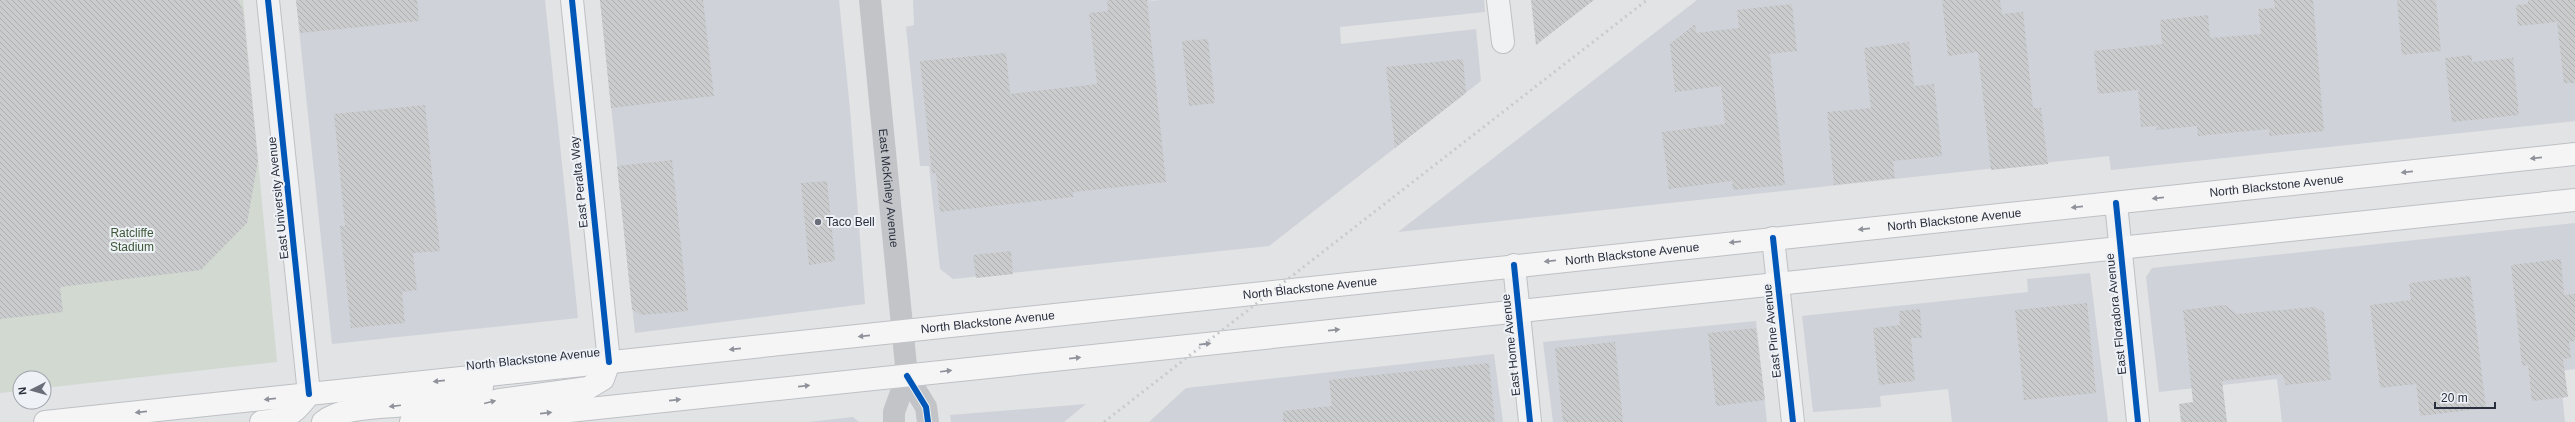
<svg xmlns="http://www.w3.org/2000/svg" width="2575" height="422" font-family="Helvetica,sans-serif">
	<defs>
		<pattern id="building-back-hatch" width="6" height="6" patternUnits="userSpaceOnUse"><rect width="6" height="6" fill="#c9cbcd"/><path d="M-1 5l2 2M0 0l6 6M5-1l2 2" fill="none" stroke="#adafb1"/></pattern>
	</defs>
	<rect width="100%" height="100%" fill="#e1e3e5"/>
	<g fill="#cfd2d8">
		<path d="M296 0H545L578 318 332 344Z"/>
		<path d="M600 0H839L850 109 865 304 635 333Z"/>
		<path d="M913 0H1155L1126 4 1160 0H1484L1485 12 1340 27 1341 44 1476 29 1481 81 1269 246 953 279 940 269 929 166H920L906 27 914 25Z"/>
		<path d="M1697 0H2575V121L2111 170 2109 156 1398 232Z"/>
		<path d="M2575 223V369L2560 371 2565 422H2282L2277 379 2159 392 2146 277 2152 268Z"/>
		<path d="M2090 273 2108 422H1952L1948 389 1880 396 1881 407 1813 412 1802 316 2028 292 2027 279Z"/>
		<path d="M1756 321 1767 422H1553L1543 342Z"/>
		<path d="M1494 354 1503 422H1149L1186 388Z"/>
		<path d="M1086 404 1064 422H951L950 415Z"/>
		<path d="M853 417 859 422H808Z"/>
	</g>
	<path fill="#d1d9d1" d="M0 0H243L277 362 44 388V378H20V391L0 393Z"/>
	<g fill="url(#building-back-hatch)">
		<path d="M0 0H238L243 10 258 161 247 223 201 270 60 287 63 312 0 319Z"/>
		<path d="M296 0H417L419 21 300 33Z"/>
		<path d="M600 0H703L714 96 611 108Z"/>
		<path d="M1107 0H1147L1166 182 1073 192V197L940 212 936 173 932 174 920 61 1006 53 1010 94 1097 84 1089 13 1108 11Z"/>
		<path d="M1531 0H1594L1536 45Z"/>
		<path d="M1942 0H2000L2002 14 2023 12 2033 108H2041L2048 164 1991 170 1978 52 1948 56Z"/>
		<path d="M2274 0H2313L2324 131 2269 136V129L2198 136 2197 126 2157 130 2156 126 2141 127 2138 90 2098 94 2094 51 2162 44 2160 20 2208 15 2210 38 2261 34 2258 9 2275 8Z"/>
		<path d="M2397 0H2436L2441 51 2402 55Z"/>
		<path d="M2528 0H2575V83H2564L2557 22 2518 26 2516 5 2528 4Z"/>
		<path d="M1792 4 1797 51 1770 54 1785 185 1733 190 1732 181 1669 189 1662 132 1725 124 1721 86 1675 92 1670 44 1695 24 1696 33 1739 28 1737 10Z"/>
		<path d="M1208 39 1215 103 1189 106 1182 41Z"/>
		<path d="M1909 42 1914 86 1934 84 1942 156 1893 161 1895 178 1834 185 1827 112 1871 108 1864 48Z"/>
		<path d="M2472 55V62L2513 58 2519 115 2452 122 2445 58Z"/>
		<path d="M1463 59 1466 93 1395 148 1386 67Z"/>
		<path d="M425 105 440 251 413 253 417 290 402 292 405 323 351 328 340 226H345L334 114Z"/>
		<path d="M672 160 688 311 641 315 632 309 617 166Z"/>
		<path d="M827 181 835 261 809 265 801 183Z"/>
		<path d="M1011 251 1013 274 976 278 973 255Z"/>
		<path d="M2561 259 2564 295 2575 294V341L2569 342 2571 358 2563 359 2568 397 2532 401 2528 365 2522 366 2511 265Z"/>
		<path d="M2470 276 2486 408 2420 416 2416 384 2380 388 2370 305 2411 300 2409 283Z"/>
		<path d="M2087 303 2096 393 2024 400 2015 310Z"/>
		<path d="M2225 305 2237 314 2315 307 2324 313 2331 380 2286 385 2282 374 2222 381 2227 422H2181L2179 404 2193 402 2183 310Z"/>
		<path d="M1920 309 1922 338H1911L1915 381 1879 385 1873 328 1900 325 1899 311Z"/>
		<path d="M1756 328 1765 400 1716 406 1708 333Z"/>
		<path d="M1615 342 1623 422H1563L1555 348Z"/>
		<path d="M1489 363 1495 422H1283V411L1332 406 1329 380Z"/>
	</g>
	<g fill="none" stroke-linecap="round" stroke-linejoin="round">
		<g stroke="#bfc1c3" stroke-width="24">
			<g id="street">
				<path d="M268 0 309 394"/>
				<path d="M572 0 609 362"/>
				<path d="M1498 0 1503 42"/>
				<path d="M2116 203 2138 422"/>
				<path d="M1773 238 1793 422"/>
				<path d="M1514 265 1530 422"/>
			</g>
		</g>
		<g stroke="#bec0c3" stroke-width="24">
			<g id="primary">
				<path id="s2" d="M45 422 2575 154"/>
				<path d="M261 422C286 419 294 415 309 394"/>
				<path d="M323 422C345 404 398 408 426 403 445 399 464 392 482 387"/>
				<path d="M411 422 500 400 588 388 603 379 609 362"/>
				<path d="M465 422 2575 200"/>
			</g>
		</g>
		<use href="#street" stroke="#f0f1f2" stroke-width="22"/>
		<g stroke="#c2c4c8" stroke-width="22">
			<path id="s1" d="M870 0 907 376 894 412V422"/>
			<path d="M907 376 926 407 928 422"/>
		</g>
		<use href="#primary" stroke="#f5f5f6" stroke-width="22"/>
		<path stroke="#c9cacd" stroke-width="3" stroke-dasharray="2 4" stroke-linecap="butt" d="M1104 422 1647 0"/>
		<g stroke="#eef1f5" stroke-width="8">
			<g id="cycleway">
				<path d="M268 0 309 394"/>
				<path d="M572 0 609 362"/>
				<path d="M2116 203 2138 422"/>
				<path d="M1773 238 1793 422"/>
				<path d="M1514 265 1530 422"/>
				<path d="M907 376 926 407 928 422"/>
			</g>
		</g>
		<use href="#cycleway" stroke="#0057b8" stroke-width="6"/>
	</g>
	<defs><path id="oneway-solid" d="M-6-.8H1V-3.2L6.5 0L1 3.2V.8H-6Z"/></defs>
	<g fill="#8f929a">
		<use href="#oneway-solid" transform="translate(2536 158) rotate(174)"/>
		<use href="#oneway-solid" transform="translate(2407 172) rotate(174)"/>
		<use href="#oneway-solid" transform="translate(2158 198) rotate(174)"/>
		<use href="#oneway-solid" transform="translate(2077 207) rotate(174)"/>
		<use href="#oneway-solid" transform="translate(1864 229) rotate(174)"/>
		<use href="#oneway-solid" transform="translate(1735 242) rotate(174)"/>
		<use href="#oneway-solid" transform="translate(1550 261) rotate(174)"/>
		<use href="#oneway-solid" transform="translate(1334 330) rotate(-6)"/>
		<use href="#oneway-solid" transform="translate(864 336) rotate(174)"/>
		<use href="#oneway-solid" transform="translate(1205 344) rotate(-6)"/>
		<use href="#oneway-solid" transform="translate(735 349) rotate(174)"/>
		<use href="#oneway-solid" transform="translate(1075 358) rotate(-6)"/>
		<use href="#oneway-solid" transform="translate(946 371) rotate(-7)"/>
		<use href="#oneway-solid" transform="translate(439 381) rotate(174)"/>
		<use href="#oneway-solid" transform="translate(804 386) rotate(-6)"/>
		<use href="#oneway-solid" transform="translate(270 399) rotate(174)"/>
		<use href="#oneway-solid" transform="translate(675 400) rotate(-6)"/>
		<use href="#oneway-solid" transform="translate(490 402) rotate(-14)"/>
		<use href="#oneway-solid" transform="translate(395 406) rotate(173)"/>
		<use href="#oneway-solid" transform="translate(141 412) rotate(174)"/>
		<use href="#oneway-solid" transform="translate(546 413) rotate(-6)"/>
	</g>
	<circle fill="#696e78" stroke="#eef1f5" stroke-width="1.5" cx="818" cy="222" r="4"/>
	<g text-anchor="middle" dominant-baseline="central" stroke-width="4" stroke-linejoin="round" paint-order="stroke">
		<g font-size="12" fill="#292f3d" stroke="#eef1f5">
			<text transform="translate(579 182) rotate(-96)">East Peralta Way</text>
			<text stroke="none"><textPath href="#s2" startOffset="2244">North Blackstone Avenue</textPath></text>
			<text stroke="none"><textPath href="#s1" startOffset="189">East McKinley Avenue</textPath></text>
			<text transform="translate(278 198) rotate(-96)">East University Avenue</text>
			<text stroke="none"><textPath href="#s2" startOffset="1920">North Blackstone Avenue</textPath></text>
			<text stroke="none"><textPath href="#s2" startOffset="1596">North Blackstone Avenue</textPath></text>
			<text stroke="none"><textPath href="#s2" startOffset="1272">North Blackstone Avenue</textPath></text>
			<text transform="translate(2116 314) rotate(-96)">East Floradora Avenue</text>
			<text stroke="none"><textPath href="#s2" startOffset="948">North Blackstone Avenue</textPath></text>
			<text transform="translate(1772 331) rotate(-96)">East Pine Avenue</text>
			<text transform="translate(1511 345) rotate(-96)">East Home Avenue</text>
			<text transform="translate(533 359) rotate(-6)">North Blackstone Avenue</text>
		</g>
		<g font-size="12" fill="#292f3d" stroke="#eef1f5" text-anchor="start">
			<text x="826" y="222">Taco Bell</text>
		</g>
		<g font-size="12" fill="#3c5738" stroke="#eef1f5">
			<text x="132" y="233">Ratcliffe<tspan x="132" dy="14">Stadium</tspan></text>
		</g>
	</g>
	<g transform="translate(32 390) rotate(264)"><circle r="19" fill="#eef1f5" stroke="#9fa3ab"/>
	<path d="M0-3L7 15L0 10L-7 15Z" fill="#696e78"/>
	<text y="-6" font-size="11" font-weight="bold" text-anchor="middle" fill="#292f3d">N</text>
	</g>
	<path d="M2435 402v6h60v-6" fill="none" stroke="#292f3d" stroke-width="2"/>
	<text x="2441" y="402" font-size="12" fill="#292f3d" stroke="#eef1f5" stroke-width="3" paint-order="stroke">20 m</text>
</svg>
